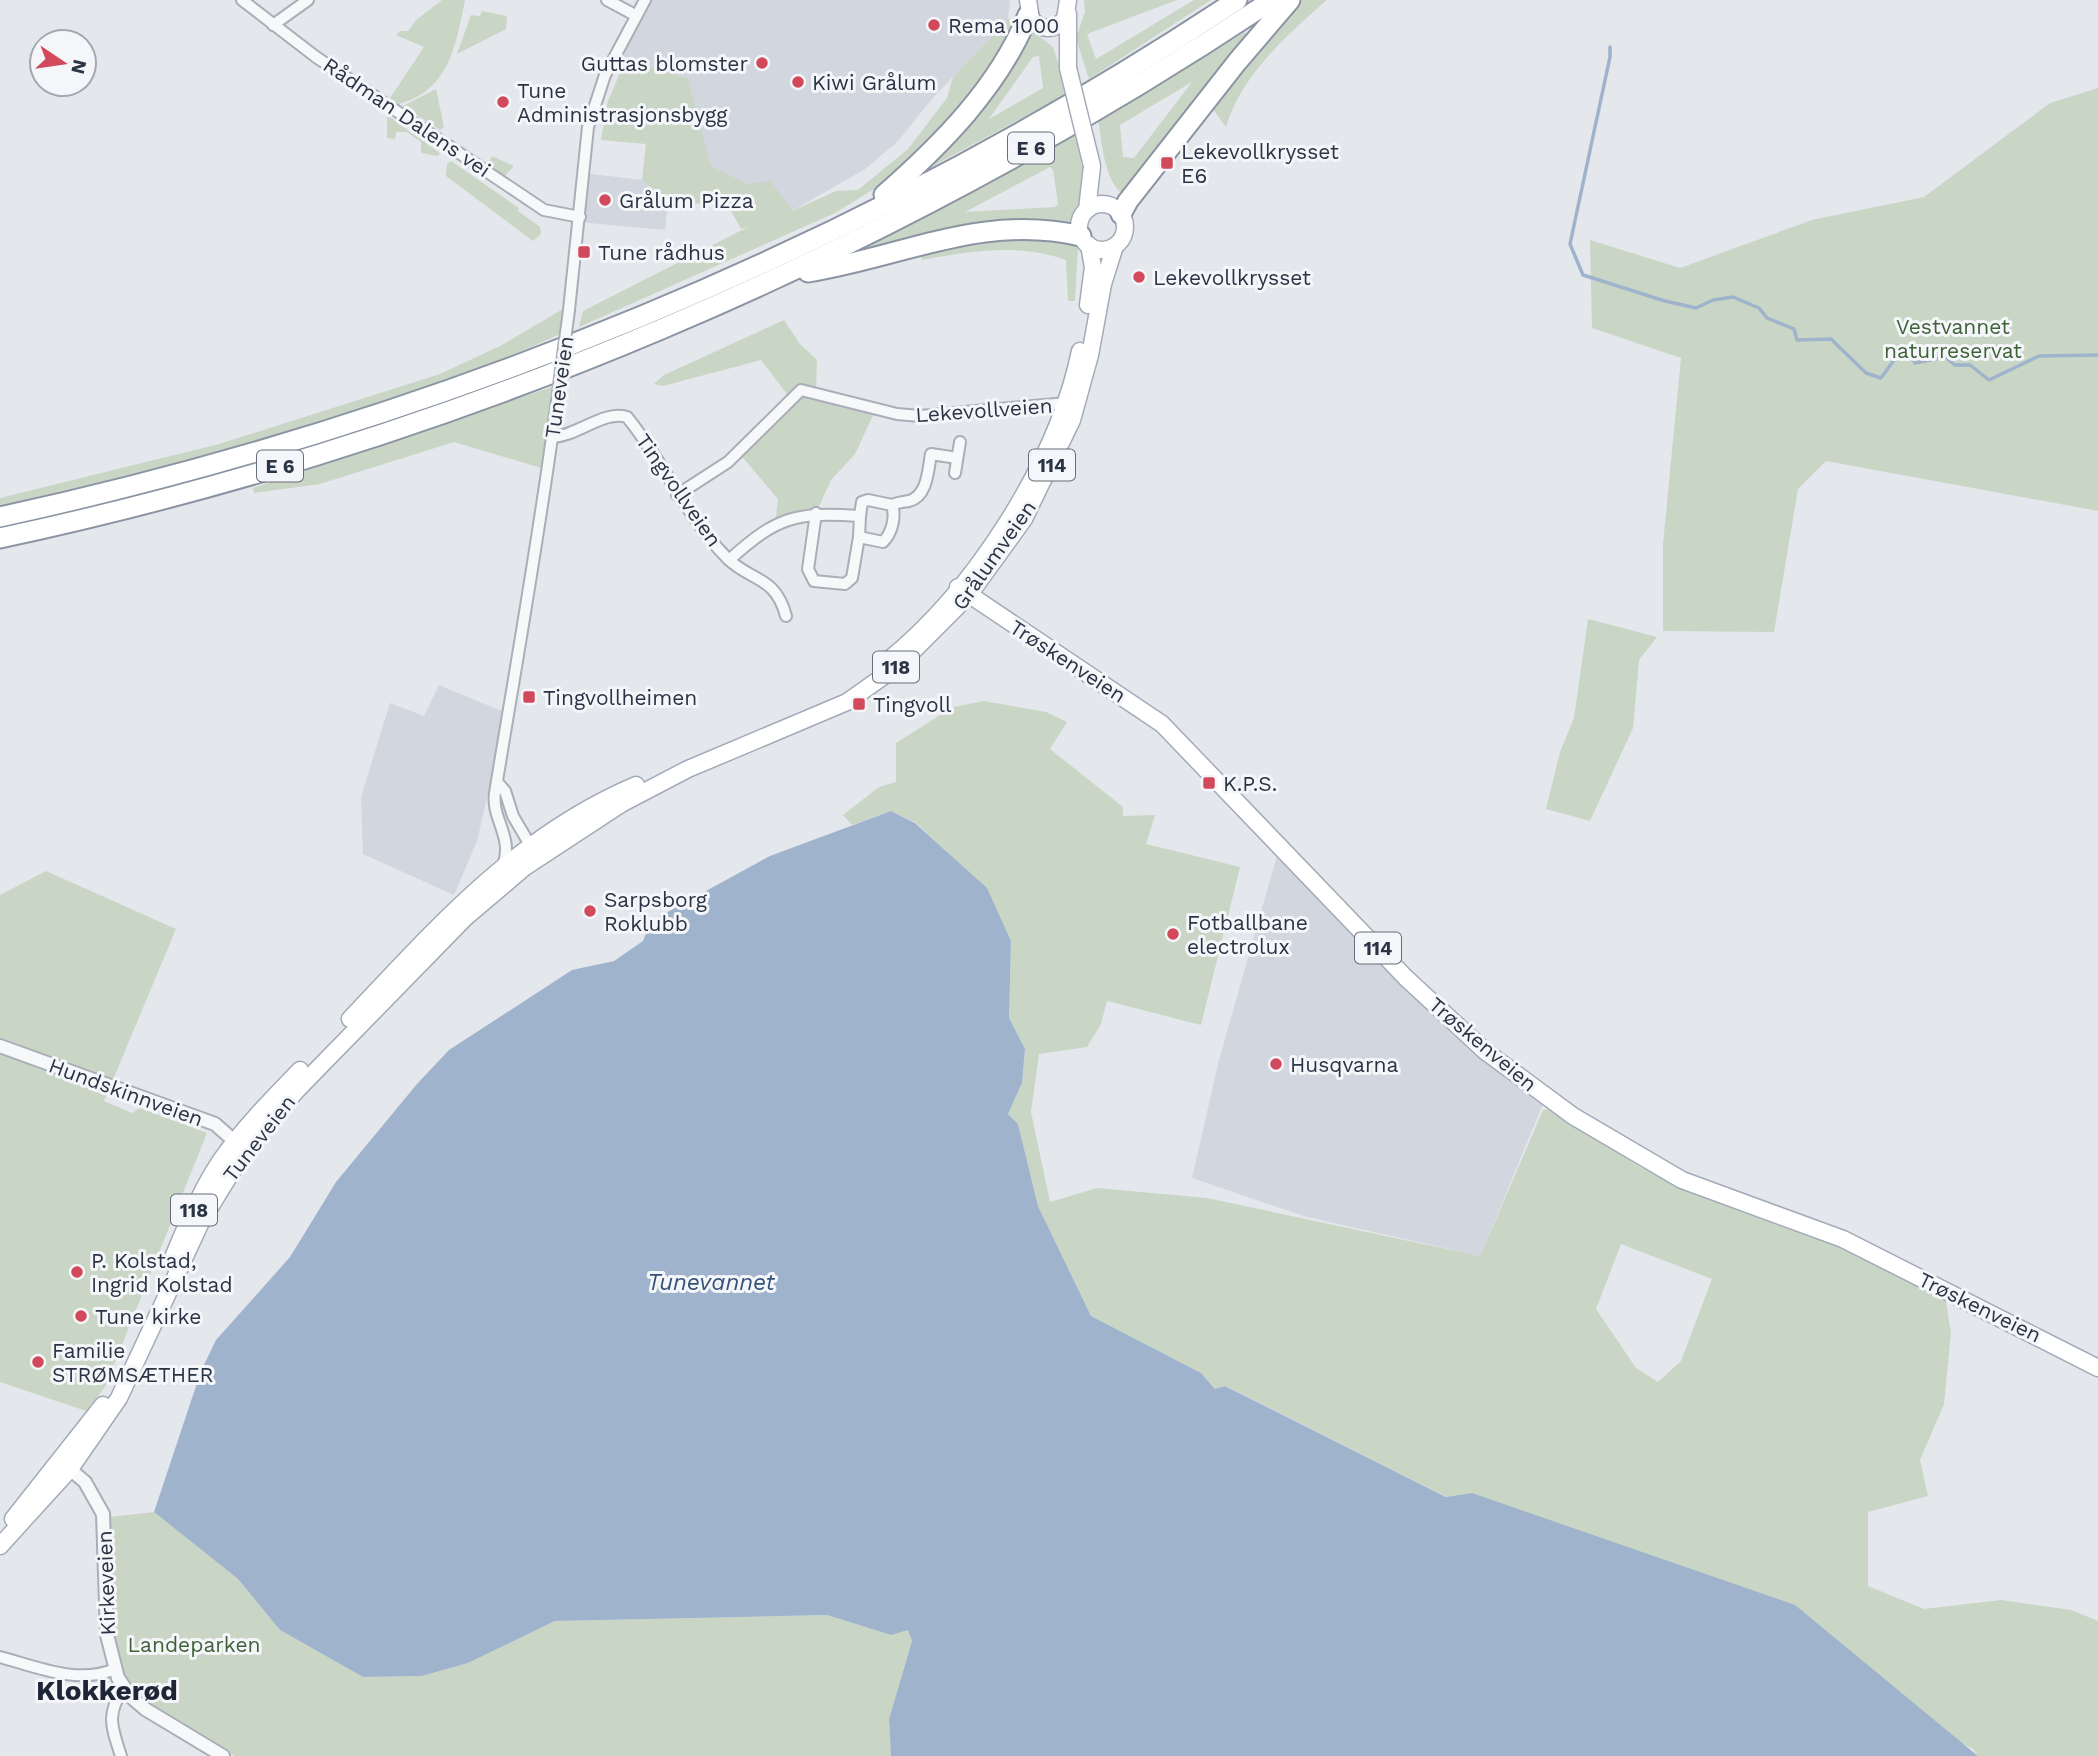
<svg xmlns="http://www.w3.org/2000/svg" width="2098" height="1756" font-family="'Work Sans',sans-serif">
	<rect width="100%" height="100%" fill="#e4e7ec"/>
	<g fill="#d2d6de">
		<path d="M646 0H1010L1008 19 931 100 898 141 865 169 792 211 748 184 711 167 688 78 615 55Z"/>
		<path d="M583 173 642 180 668 202 665 230 579 222Z"/>
		<path d="M439 685 499 710 509 711 499 768 490 785 477 841 454 895 363 854 361 797 390 703 424 716Z"/>
		<path d="M1280 845 1442 1025 1543 1104 1480 1256 1307 1217 1192 1178 1219 1060Z"/>
	</g>
	<g fill="#c9d6c5" fill-rule="evenodd">
		<path d="M442 0H465C456 44 450 90 399 104L390 98 424 47 396 35 400 31H408L416 20Z"/>
		<path d="M1084 0H1177L1087 34 1096 59 1194 0H1211L1089 79 1076 38 1085 12Z"/>
		<path d="M1303 0H1327C1287 35 1241 75 1226 127L1213 109C1232 68 1269 29 1303 0Z"/>
		<path d="M482 11 507 16 506 29 457 54 471 15 480 16Z"/>
		<path d="M1008 19H1020L976 90 902 172 835 213 579 327 583 311 750 226 741 229 728 205 668 202 642 180 646 144 601 140 608 101 626 59 688 78 711 166 748 184 771 181 792 211 836 191 858 190 908 149 947 98 953 77Z"/>
		<path d="M1031 30 1053 47 1068 93 909 179ZM1039 56 1043 88 989 119 1033 57Z"/>
		<path d="M1245 32 1250 38 1125 196C1103 180 1103 145 1098 120ZM1192 82 1134 158 1123 157 1120 125Z"/>
		<path d="M2098 88V511L1826 461 1798 489 1774 632 1663 631V544L1681 358 1592 328 1590 240 1680 268 1812 220 1924 197 2050 103Z"/>
		<path d="M436 89 444 127 440 130 403 106Z"/>
		<path d="M387 115 440 153 438 156 421 153V142L407 132H396L395 139 387 138Z"/>
		<path d="M1077 134 1084 181 1082 204 1074 226 844 257 986 186ZM1050 167 1053 170 1058 204 1055 207 965 212Z"/>
		<path d="M492 156 514 166 504 177 487 165Z"/>
		<path d="M451 161 519 208 518 211 540 227 541 234 533 241 446 176 447 164Z"/>
		<path d="M1014 234 1078 245 1075 301H1068L1066 260C1017 243 972 251 922 260L921 251Z"/>
		<path d="M563 309 560 334C382 416 189 461 0 506V498L219 444 440 374 500 346Z"/>
		<path d="M784 320 800 344 817 360 816 393 876 409 855 454 831 480 816 513 775 526 778 499 738 452 790 398 761 360 663 386 654 384 664 375Z"/>
		<path d="M552 387 556 408 548 470 454 442 320 484 254 493 253 488Z"/>
		<path d="M1588 619 1657 637 1639 660 1633 728 1590 821 1546 809 1560 752 1574 718Z"/>
		<path d="M984 701 1046 712 1067 722 1050 749 1123 807V816L1155 815 1146 844 1240 867 1201 1025 1107 1001 1101 1024 1087 1047 1039 1054 1031 1112 1050 1202 1097 1188 1207 1198 1480 1256 1543 1110 1549 1109 1640 1167 1676 1184 1682 1180 1944 1290 1951 1333 1944 1404 1920 1460 1928 1496 1868 1512V1586L1924 1609 2001 1600 2071 1610 2098 1621V1756H1978L1973 1749 1472 1493 1447 1497 1226 1386 1215 1389 1201 1373 1091 1316 1038 1206 1018 1124 1008 1114 1022 1083 1025 1049 1009 1018 1011 941 987 889 915 822 891 811 852 825 843 815 879 787 896 782V743L953 707ZM1621 1244 1712 1279 1681 1361 1658 1382 1636 1368 1596 1309Z"/>
		<path d="M46 871 176 929 104 1101 132 1113 140 1108 207 1133 105 1387 86 1411 0 1382V895Z"/>
		<path d="M154 1512 238 1579 280 1630 363 1677 422 1676 468 1663 555 1621 827 1615 891 1635 908 1629 912 1641 889 1719 891 1756H235C209 1740 153 1714 135 1691 104 1652 111 1566 109 1517Z"/>
	</g>
	<path fill="#9fb4cc" d="M891 811 915 823 987 888 1011 941 1009 1018 1025 1049 1022 1083 1008 1114 1018 1124 1038 1206 1091 1316 1201 1373 1215 1389 1225 1386 1446 1497 1472 1493 1795 1605 1978 1756H891L889 1719 912 1641 908 1630 891 1635 827 1615 555 1621 468 1663 422 1676 363 1677 280 1630 238 1579 154 1512 201 1371 216 1340 290 1257 336 1182 417 1084 449 1050 572 970 614 961 643 941 651 921 770 856Z"/>
	<g fill="none" stroke-linecap="round" stroke-linejoin="round">
		<path stroke="#9fb4cc" stroke-width="3.5" d="M1610 47V57L1570 244 1583 275 1665 301 1696 308 1713 300 1733 297 1759 308 1767 318 1794 329 1797 340 1831 339 1866 373 1881 378 1897 356 1912 357 1915 363 1945 357 1955 365H1970L1989 380 2039 356 2098 355"/>
		<g stroke="#a9aeb7" stroke-width="14">
			<g id="minor">
				<path d="M242 0 316 57 544 210 580 217"/>
				<path d="M607 0 635 15"/>
				<path d="M273 25 308 0"/>
				<path d="M569 310 588 127 605 75 645 0"/>
				<path d="M552 437C578 436 603 410 627 417 664 462 686 517 727 558 751 582 775 575 786 616"/>
				<path d="M955 473 960 442"/>
				<path d="M677 495 728 462 801 390 897 414 920 416 1067 403"/>
				<path d="M892 505C898 502 903 502 909 501 928 496 928 469 931 454L957 458"/>
				<path d="M816 513 808 569 814 581 845 584 852 578 859 537"/>
				<path d="M729 560C778 516 795 512 860 516L859 537 883 542C892 533 896 517 892 505L868 500 862 502 860 516"/>
				<path d="M498 783 505 791 513 816 530 845 528 851"/>
				<path d="M503 865C514 838 491 818 495 793 516 665 539 537 556 408"/>
				<path d="M0 1657C37 1667 78 1685 115 1669"/>
				<path d="M121 1756C111 1725 106 1715 124 1687"/>
			</g>
		</g>
		<g stroke="#a9aeb7" stroke-width="16">
			<g id="tertiary">
				<path d="M0 1046 215 1124 240 1146"/>
				<path d="M65 1465 85 1482 103 1514 107 1635 118 1678 131 1697 145 1709 223 1756"/>
			</g>
		</g>
		<g stroke="#a3abb8" stroke-width="19">
			<g id="primary">
				<path d="M1028 0 1031 19C1042 31 1054 31 1065 19L1068 0"/>
				<path d="M1068 14V68"/>
				<circle cx="1102" cy="227" r="23"/>
				<path d="M1087 210 1092 166"/>
				<path d="M1088 305 1093 267 1089 245"/>
				<path d="M958 587 1162 724 1406 978 1485 1051 1573 1116 1682 1180 1843 1239 2098 1368"/>
				<path d="M885 663C974 592 1057 463 1080 351"/>
				<path d="M350 1019C437 927 516 836 636 785"/>
				<path d="M171 1262C186 1227 200 1191 221 1160 244 1127 272 1099 300 1070"/>
				<path d="M13 1519 103 1405"/>
				<path d="M0 1546 70 1469 119 1398 201 1222 245 1150 297 1090 465 918 525 867 621 804 688 769 847 702 898 666 969 595 1024 519 1072 420 1090 355 1103 284 1115 246"/>
			</g>
		</g>
		<g stroke="#8b94a3" stroke-width="23">
			<g id="motorway">
				<path d="M884 195C941 145 999 87 1028 15"/>
				<path d="M1121 214 1128 201 1237 62 1290 0"/>
				<path d="M808 272C902 257 983 213 1081 236"/>
				<path d="M0 517C437 422 864 248 1237 0"/>
				<path d="M0 538C453 441 887 257 1272 0"/>
			</g>
		</g>
		<use href="#minor" stroke="#f7f8fa" stroke-width="10"/>
		<use href="#tertiary" stroke="#f7f8fa" stroke-width="12"/>
		<use href="#primary" stroke="#fff" stroke-width="16"/>
		<use href="#motorway" stroke="#fff" stroke-width="19"/>
		<g stroke="#a9aeb7" stroke-width="14" stroke-linecap="butt">
			<path id="minor-bridge" d="M556 408 569 310"/>
		</g>
		<g stroke="#a3abb8" stroke-width="19" stroke-linecap="butt">
			<path id="primary-bridge" d="M1068 68 1092 166"/>
		</g>
		<use href="#minor-bridge" stroke="#f7f8fa" stroke-width="10"/>
		<use href="#primary-bridge" stroke="#fff" stroke-width="16"/>
	</g>
	<g fill="#d1495b" stroke="#f4f6f9" stroke-width="2.5">
		<circle cx="934" cy="25" r="7"/>
		<circle cx="762" cy="63" r="7"/>
		<circle cx="798" cy="82" r="7"/>
		<circle cx="503" cy="102" r="7"/>
		<rect x="1160" y="156" width="14" height="14" rx="3.5"/>
		<circle cx="605" cy="200" r="7"/>
		<rect x="577" y="245" width="14" height="14" rx="3.5"/>
		<circle cx="1139" cy="277" r="7"/>
		<rect x="522" y="690" width="14" height="14" rx="3.5"/>
		<rect x="852" y="697" width="14" height="14" rx="3.5"/>
		<rect x="1202" y="776" width="14" height="14" rx="3.5"/>
		<circle cx="590" cy="911" r="7"/>
		<circle cx="1173" cy="934" r="7"/>
		<circle cx="1276" cy="1064" r="7"/>
		<circle cx="77" cy="1272" r="7"/>
		<circle cx="81" cy="1316" r="7"/>
		<circle cx="38" cy="1362" r="7"/>
	</g>
	<g text-anchor="middle" dominant-baseline="central" stroke-width="6" stroke-linejoin="round" paint-order="stroke">
		<g fill="#f4f6f9" stroke="#676e7b" stroke-width="2">
			<rect x="1008" y="132.5" width="46" height="31" rx="5"/>
			<rect x="1029" y="449.5" width="46" height="31" rx="5"/>
			<rect x="257" y="450.5" width="46" height="31" rx="5"/>
			<rect x="873" y="651.5" width="46" height="31" rx="5"/>
			<rect x="1355" y="932.5" width="46" height="31" rx="5"/>
			<rect x="171" y="1194.5" width="46" height="31" rx="5"/>
		</g>
		<g font-size="19" font-weight="bold" fill="#2b3445">
			<text x="1031" y="148">E 6</text>
			<text x="1052" y="465">114</text>
			<text x="280" y="466">E 6</text>
			<text x="896" y="667">118</text>
			<text x="1378" y="948">114</text>
			<text x="194" y="1210">118</text>
		</g>
		<g font-size="21" fill="#2b3445" stroke="#f4f6f9" text-anchor="start">
			<text x="948" y="25">Rema 1000</text>
			<text x="748" y="63" text-anchor="end">Guttas blomster</text>
			<text x="812" y="82">Kiwi Grålum</text>
			<text x="517" y="90">Tune<tspan x="517" dy="24">Administrasjonsbygg</tspan></text>
			<text x="1181" y="151">Lekevollkrysset<tspan x="1181" dy="24">E6</tspan></text>
			<text x="619" y="200">Grålum Pizza</text>
			<text x="598" y="252">Tune rådhus</text>
			<text x="1153" y="277">Lekevollkrysset</text>
			<text x="543" y="697">Tingvollheimen</text>
			<text x="873" y="704">Tingvoll</text>
			<text x="1223" y="783">K.P.S.</text>
			<text x="604" y="899">Sarpsborg<tspan x="604" dy="24">Roklubb</tspan></text>
			<text x="1187" y="922">Fotballbane<tspan x="1187" dy="24">electrolux</tspan></text>
			<text x="1290" y="1064">Husqvarna</text>
			<text x="91" y="1260">P. Kolstad,<tspan x="91" dy="24">Ingrid Kolstad</tspan></text>
			<text x="95" y="1316">Tune kirke</text>
			<text x="52" y="1350">Familie<tspan x="52" dy="24">STRØMSÆTHER</tspan></text>
		</g>
		<g font-size="21" fill="#2b3445" stroke="#f4f6f9">
			<text transform="translate(407 117) rotate(34)">Rådman Dalens vei</text>
			<text transform="translate(559 387) rotate(-82)">Tuneveien</text>
			<text transform="translate(984 410) rotate(-4)">Lekevollveien</text>
			<text transform="translate(679 490) rotate(55)">Tingvollveien</text>
			<text transform="translate(994 555) rotate(-55)">Grålumveien</text>
			<text transform="translate(1068 661) rotate(33)">Trøskenveien</text>
			<text transform="translate(1483 1044) rotate(40)">Trøskenveien</text>
			<text transform="translate(126 1092) rotate(20)">Hundskinnveien</text>
			<text transform="translate(259 1138) rotate(-52)">Tuneveien</text>
			<text transform="translate(1980 1307) rotate(26)">Trøskenveien</text>
			<text transform="translate(106 1583) rotate(-92)">Kirkeveien</text>
		</g>
		<g font-size="21" fill="#3f6138" stroke="#f4f6f9">
			<text x="1953" y="326">Vestvannet<tspan x="1953" dy="24">naturreservat</tspan></text>
			<text x="194" y="1644">Landeparken</text>
		</g>
		<g font-size="23" font-style="italic" fill="#34527a" stroke="#f4f6f9">
			<text x="711" y="1282">Tunevannet</text>
		</g>
		<g font-size="28" font-weight="bold" fill="#1d2536" stroke="#f4f6f9">
			<text x="107" y="1690">Klokkerød</text>
		</g>
	</g>
	<g transform="translate(63 63) rotate(103)"><circle r="33" fill="#f4f6f9" stroke="#a4a8b1" stroke-width="2"/>
	<path d="M0-5L12 26L0 18L-12 26Z" fill="#d1495b"/>
	<text y="-10" font-size="19" font-weight="bold" text-anchor="middle" fill="#2b3445">N</text>
	</g>
</svg>
